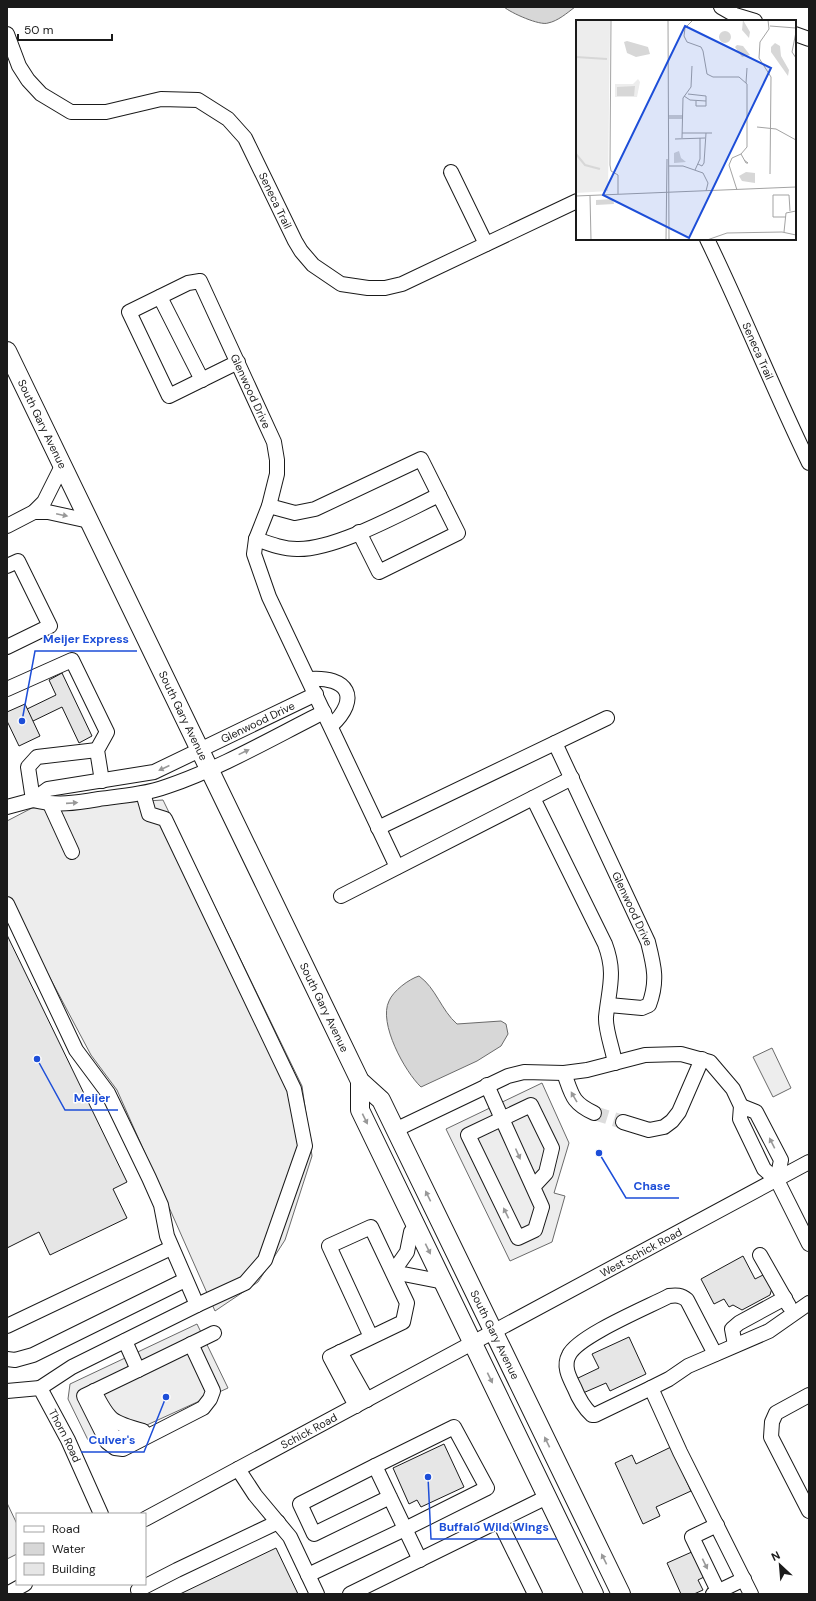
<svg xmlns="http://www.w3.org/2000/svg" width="816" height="1601" font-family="'DM Sans',sans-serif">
	<rect width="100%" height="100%" fill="#fff"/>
	<g fill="#ededed" stroke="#6a6a6a">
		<path d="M163 800 302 1086 312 1156 285 1240 258 1282 215 1311 117 1090 91 1055 7 897V821L32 808Z"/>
		<path d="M772 1048 791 1088 773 1097 753 1057Z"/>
		<path d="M542 1083 569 1143 554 1193 565 1196 552 1242 510 1261 446 1129Z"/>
		<path d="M197 1324 228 1388 103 1445 88 1440 68 1399 70 1384Z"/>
		<path d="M7 1503 17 1524V1554L7 1559Z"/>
	</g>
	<g fill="#d7d7d7" stroke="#6a6a6a">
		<path d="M504 7H575C567 13 558 21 548 23 540 26 511 13 504 7Z"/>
		<path d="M419 976C436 988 441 1010 457 1024L501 1021 506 1024 508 1034 501 1046 477 1061 421 1087C405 1072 378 1023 389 1001 393 991 409 979 419 976Z"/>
	</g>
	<g fill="#e6e6e6" stroke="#1a1a1a">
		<path d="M62 673 92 736 79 743 62 707 31 722 25 710 56 695 49 680Z"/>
		<path d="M25 704 40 736 19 746 7 721V712Z"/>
		<path d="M7 935 127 1182 113 1189 127 1218 50 1255 39 1232 7 1248Z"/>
		<path d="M743 1256 755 1279 765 1274 772 1288 770 1295 742 1310 733 1305 729 1307 724 1299 714 1304 701 1279Z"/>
		<path d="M629 1337 646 1374 610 1391 606 1383 583 1393 576 1379 599 1368 592 1354Z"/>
		<path d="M444 1444 464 1487 421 1507 417 1500 409 1504 393 1468Z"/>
		<path d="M671 1447 691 1491 656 1507 660 1516 643 1524 615 1463 632 1455 636 1464Z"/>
		<path d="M276 1548 298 1594H180Z"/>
		<path d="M694 1551 706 1576 698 1580 703 1590 694 1594H681L667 1563Z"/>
	</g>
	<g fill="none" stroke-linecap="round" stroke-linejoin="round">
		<path stroke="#ddd" stroke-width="14" stroke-dasharray="14 7" stroke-linecap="butt" d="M594 1113 623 1122"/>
		<g stroke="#1a1a1a" stroke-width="16">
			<g id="minor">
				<path d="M721 7 735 15 755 21"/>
				<path id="s1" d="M7 34 19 66 28 80 41 94 71 112H106L161 99 198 100 228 119 245 138 295 241 301 251 313 265 341 284 368 288H385L402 284 577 201"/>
				<path d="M795 34 809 39"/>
				<path d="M451 172 486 244"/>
				<path id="s2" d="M707 239C743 313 773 389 809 463"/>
				<path d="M160 297 202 380"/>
				<path id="s3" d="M238 362 169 396 129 312 188 283 200 281 274 442 277 460V474L269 506 256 539 254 554 269 597 397 867"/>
				<path d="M269 506 295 513 315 509 421 459 458 533 379 572 359 532"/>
				<path d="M34 512H48L89 521"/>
				<path d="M7 526 34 512 44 502 62 466"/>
				<path d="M256 539C270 544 283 549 297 549 336 550 403 512 439 495"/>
				<path d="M7 566 18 561 50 626 7 647"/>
				<path d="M309 679C348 676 361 698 331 726"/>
				<path d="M7 689 72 660 107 732 97 750 102 781"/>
				<path id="s4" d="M555 743 648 942C654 966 658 981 649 1005L642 1008 609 1005"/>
				<path d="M533 798 605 944C616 973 609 988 606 1017 605 1029 613 1050 615 1063"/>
				<path d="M33 800C57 806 75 803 99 799 122 796 146 794 168 786 221 768 274 737 324 712"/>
				<path d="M33 800 28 767 37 757 97 750"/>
				<path d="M50 804 72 852"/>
				<path id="s5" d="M7 807 33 800 48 789 154 772 316 694"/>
				<path d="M378 828 607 718"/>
				<path d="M341 896 572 778"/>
				<path d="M7 904 76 1050 108 1093 149 1178 161 1205 167 1236 197 1305"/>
				<path d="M564 1073C572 1095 572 1103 594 1113"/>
				<path d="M487 1085C505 1126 524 1167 542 1207L535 1230 518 1238 468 1135 531 1105 552 1148 546 1173 533 1187"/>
				<path d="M741 1106 756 1112 781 1160 777 1180"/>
				<path d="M623 1122 649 1130 664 1127 672 1121 679 1112 702 1059"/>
				<path d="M395 1130 508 1076 524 1072 564 1073 587 1070 645 1055 681 1054 710 1062 733 1089 741 1106 740 1119 764 1169 777 1180 809 1244"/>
				<path d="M416 1225 411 1232 407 1252 393 1272 444 1282"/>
				<path d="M760 1255 789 1306"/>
				<path d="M7 1326 171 1248"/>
				<path d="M125 1341 138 1370 214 1333"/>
				<path d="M735 1345 732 1329 739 1323 785 1298"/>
				<path d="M340 1352 367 1400"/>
				<path d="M7 1359 15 1360 33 1355 185 1280"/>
				<path d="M138 1370 84 1396 107 1442 115 1448 123 1449 203 1408 210 1399 213 1391 191 1344"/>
				<path d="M40 1388 72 1367 197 1305 245 1283 265 1260 305 1146 294 1089 165 819 149 814 143 793"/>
				<path d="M651 1388 595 1415H592C583 1407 578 1397 574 1387 569 1377 563 1366 569 1355 578 1336 648 1307 669 1296 676 1295 681 1295 687 1300L715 1354"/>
				<path id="s6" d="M7 1391 40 1388 68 1440 101 1514"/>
				<path d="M94 1391C109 1421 111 1422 143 1431"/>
				<path d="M809 1395 776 1413 772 1422 771 1437 809 1511"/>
				<path d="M356 1406 330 1357 403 1322 407 1303 371 1227 329 1246 371 1337"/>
				<path d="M105 1414C103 1423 109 1432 116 1438H127L140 1432"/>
				<path d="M238 1469 255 1495 290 1537 317 1594"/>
				<path d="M390 1497 314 1534 300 1504 375 1466 420 1560"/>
				<path id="s7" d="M145 1519 809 1162"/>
				<path d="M499 1521 535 1594"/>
				<path d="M717 1525 692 1537 718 1591"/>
				<path d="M308 1575 405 1529 487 1488 454 1427 375 1466"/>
				<path d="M138 1590 177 1570 278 1522"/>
				<path d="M7 1594 25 1584"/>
				<path d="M350 1594 547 1497"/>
				<path d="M713 1594 744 1579"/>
				<path d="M751 1594 680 1452 651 1388 669 1379 688 1366 769 1331 809 1303"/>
			</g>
		</g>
		<g stroke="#1a1a1a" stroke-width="20">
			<g id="major">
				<path id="s8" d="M7 351 360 1081 381 1100 621 1594"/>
				<path d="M360 1081V1110L594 1594"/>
			</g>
		</g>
		<use href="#minor" stroke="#fff" stroke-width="14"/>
		<use href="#major" stroke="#fff" stroke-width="18"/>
	</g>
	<defs><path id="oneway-solid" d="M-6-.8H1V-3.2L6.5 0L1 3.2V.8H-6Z"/></defs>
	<g fill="#989898">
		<use href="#oneway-solid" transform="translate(62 515) rotate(12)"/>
		<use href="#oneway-solid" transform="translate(244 752) rotate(-26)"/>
		<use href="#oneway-solid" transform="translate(164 768) rotate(155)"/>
		<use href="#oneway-solid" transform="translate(72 803) rotate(-4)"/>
		<use href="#oneway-solid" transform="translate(574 1097) rotate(-120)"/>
		<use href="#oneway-solid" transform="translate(365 1119) rotate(64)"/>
		<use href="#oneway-solid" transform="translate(772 1143) rotate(-117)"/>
		<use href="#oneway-solid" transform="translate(518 1154) rotate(66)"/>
		<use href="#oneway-solid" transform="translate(428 1196) rotate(-116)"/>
		<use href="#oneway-solid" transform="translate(506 1213) rotate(-116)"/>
		<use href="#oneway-solid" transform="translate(428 1249) rotate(64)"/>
		<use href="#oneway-solid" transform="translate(490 1378) rotate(64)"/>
		<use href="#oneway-solid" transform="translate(547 1442) rotate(-116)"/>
		<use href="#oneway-solid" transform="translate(604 1559) rotate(-116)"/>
		<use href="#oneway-solid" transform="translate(705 1564) rotate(64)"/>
	</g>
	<g text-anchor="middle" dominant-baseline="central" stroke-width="3" stroke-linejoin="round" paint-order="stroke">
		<g font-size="11" fill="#1a1a1a" stroke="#fff">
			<text stroke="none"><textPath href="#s1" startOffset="364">Seneca Trail</textPath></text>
			<text stroke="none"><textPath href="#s2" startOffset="123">Seneca Trail</textPath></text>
			<text stroke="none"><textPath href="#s3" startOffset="369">Glenwood Drive</textPath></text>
			<text stroke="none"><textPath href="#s8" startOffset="81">South Gary Avenue</textPath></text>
			<text stroke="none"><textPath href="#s8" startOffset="405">South Gary Avenue</textPath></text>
			<text stroke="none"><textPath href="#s5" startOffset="268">Glenwood Drive</textPath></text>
			<text stroke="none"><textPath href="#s4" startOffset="183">Glenwood Drive</textPath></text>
			<text stroke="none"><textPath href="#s8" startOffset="729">South Gary Avenue</textPath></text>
			<text stroke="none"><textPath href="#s7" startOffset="563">West Schick Road</textPath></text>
			<text stroke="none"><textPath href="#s8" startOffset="1100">South Gary Avenue</textPath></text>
			<text stroke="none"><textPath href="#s7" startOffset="186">Schick Road</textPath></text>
			<text stroke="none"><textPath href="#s6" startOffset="87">Thorn Road</textPath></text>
		</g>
	</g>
	<g transform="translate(576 20)">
		<rect width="220" height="220" fill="#fff"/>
		<path d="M0 0H34L32 171 0 173ZM62 59 64 62 61 77H39V64H57Z" fill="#ededed"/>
		<path d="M167 0 174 12 173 18 166 10ZM143 17a6 6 0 1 1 12 0a6 6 0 1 1-12 0ZM51 21 72 27 74 34 60 37 51 33 48 22ZM199 23 204 26 205 36 213 50 212 56 195 32V27ZM161 25 167 26 174 35 166 37 159 27ZM59 66 58 76H41V67ZM103 131 105 138 110 142 98 143V133ZM170 152 179 153V163L166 161 163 156ZM20 180 37 179 38 184 20 185Z" fill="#d7d7d7"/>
		<path fill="none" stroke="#d7d7d7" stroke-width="2" d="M0 37 31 39M0 134 9 145 24 149"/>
		<path fill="none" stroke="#a3a3a3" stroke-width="1" d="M35 0 34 145 35 151 42 155V174M92 0 93 220M117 0 109 8 108 16 111 22 125 27 127 31 131 54 137 57H163L171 64V127L165 134 156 138 153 145 161 170M192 0 193 9 184 22 183 38 195 57 194 154M194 6 220 8M220 12 216 32 220 38M170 63 171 48M112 74 130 76V86H120V81M108 76 114 80 130 81M92 96H107M93 98H106M181 107 200 109 220 120M106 113H136M106 118 107 78 115 67 116 46M99 119 129 118M165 134 170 143H172L168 140M122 144 126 146 128 143 130 113M93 146H107L127 153 132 163 130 171M119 150 124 139V118M0 176 220 167M14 176 15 220M210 197H197V175H213L214 191M208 212 210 193 220 191M90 220 91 139M131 220 151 213 206 212 220 215"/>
		<path fill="#1d4ed8" fill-opacity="0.15" stroke="#1d4ed8" stroke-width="2" d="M109 6 195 48 113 218 27 175Z"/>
		<rect width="220" height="220" fill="none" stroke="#1a1a1a" stroke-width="2"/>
	</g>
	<path fill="none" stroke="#1d4ed8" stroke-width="1.5" d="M22 721L35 651H137M37 1059L65 1110H118M599 1153L626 1198H679M166 1397L144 1452H81M428 1477L431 1539H557"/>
	<g fill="#1d4ed8" stroke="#fff" stroke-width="1.5">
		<circle cx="22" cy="721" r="4"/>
		<circle cx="37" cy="1059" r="4"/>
		<circle cx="599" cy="1153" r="4"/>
		<circle cx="166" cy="1397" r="4"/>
		<circle cx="428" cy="1477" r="4"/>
	</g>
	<g font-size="12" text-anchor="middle" font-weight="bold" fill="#1d4ed8" stroke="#fff" stroke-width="3" stroke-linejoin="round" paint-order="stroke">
		<text x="86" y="643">Meijer Express</text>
		<text x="92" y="1102">Meijer</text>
		<text x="652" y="1190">Chase</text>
		<text x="112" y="1444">Culver's</text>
		<text x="494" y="1531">Buffalo Wild Wings</text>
	</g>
	<rect width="816" height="1601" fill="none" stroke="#1a1a1a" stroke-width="16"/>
	<rect x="16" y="1513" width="130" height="72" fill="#ffffff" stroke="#a3a3a3"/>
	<rect x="24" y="1526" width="20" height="6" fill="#ffffff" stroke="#a3a3a3"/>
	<text x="52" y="1533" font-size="12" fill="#1a1a1a">Road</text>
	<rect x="24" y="1543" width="20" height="12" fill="#d7d7d7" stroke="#a3a3a3"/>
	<text x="52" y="1553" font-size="12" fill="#1a1a1a">Water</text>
	<rect x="24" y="1563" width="20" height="12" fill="#e6e6e6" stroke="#a3a3a3"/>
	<text x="52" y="1573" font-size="12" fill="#1a1a1a">Building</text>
	<g transform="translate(780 1565) rotate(334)" stroke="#ffffff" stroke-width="3" paint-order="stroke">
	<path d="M0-3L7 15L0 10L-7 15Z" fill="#1a1a1a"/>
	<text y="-6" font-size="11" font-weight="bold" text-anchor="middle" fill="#1a1a1a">N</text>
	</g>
	<path d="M18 34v6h94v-6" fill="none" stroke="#1a1a1a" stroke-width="2"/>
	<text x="24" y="34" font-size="12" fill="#1a1a1a" stroke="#ffffff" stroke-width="3" paint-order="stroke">50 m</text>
</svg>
